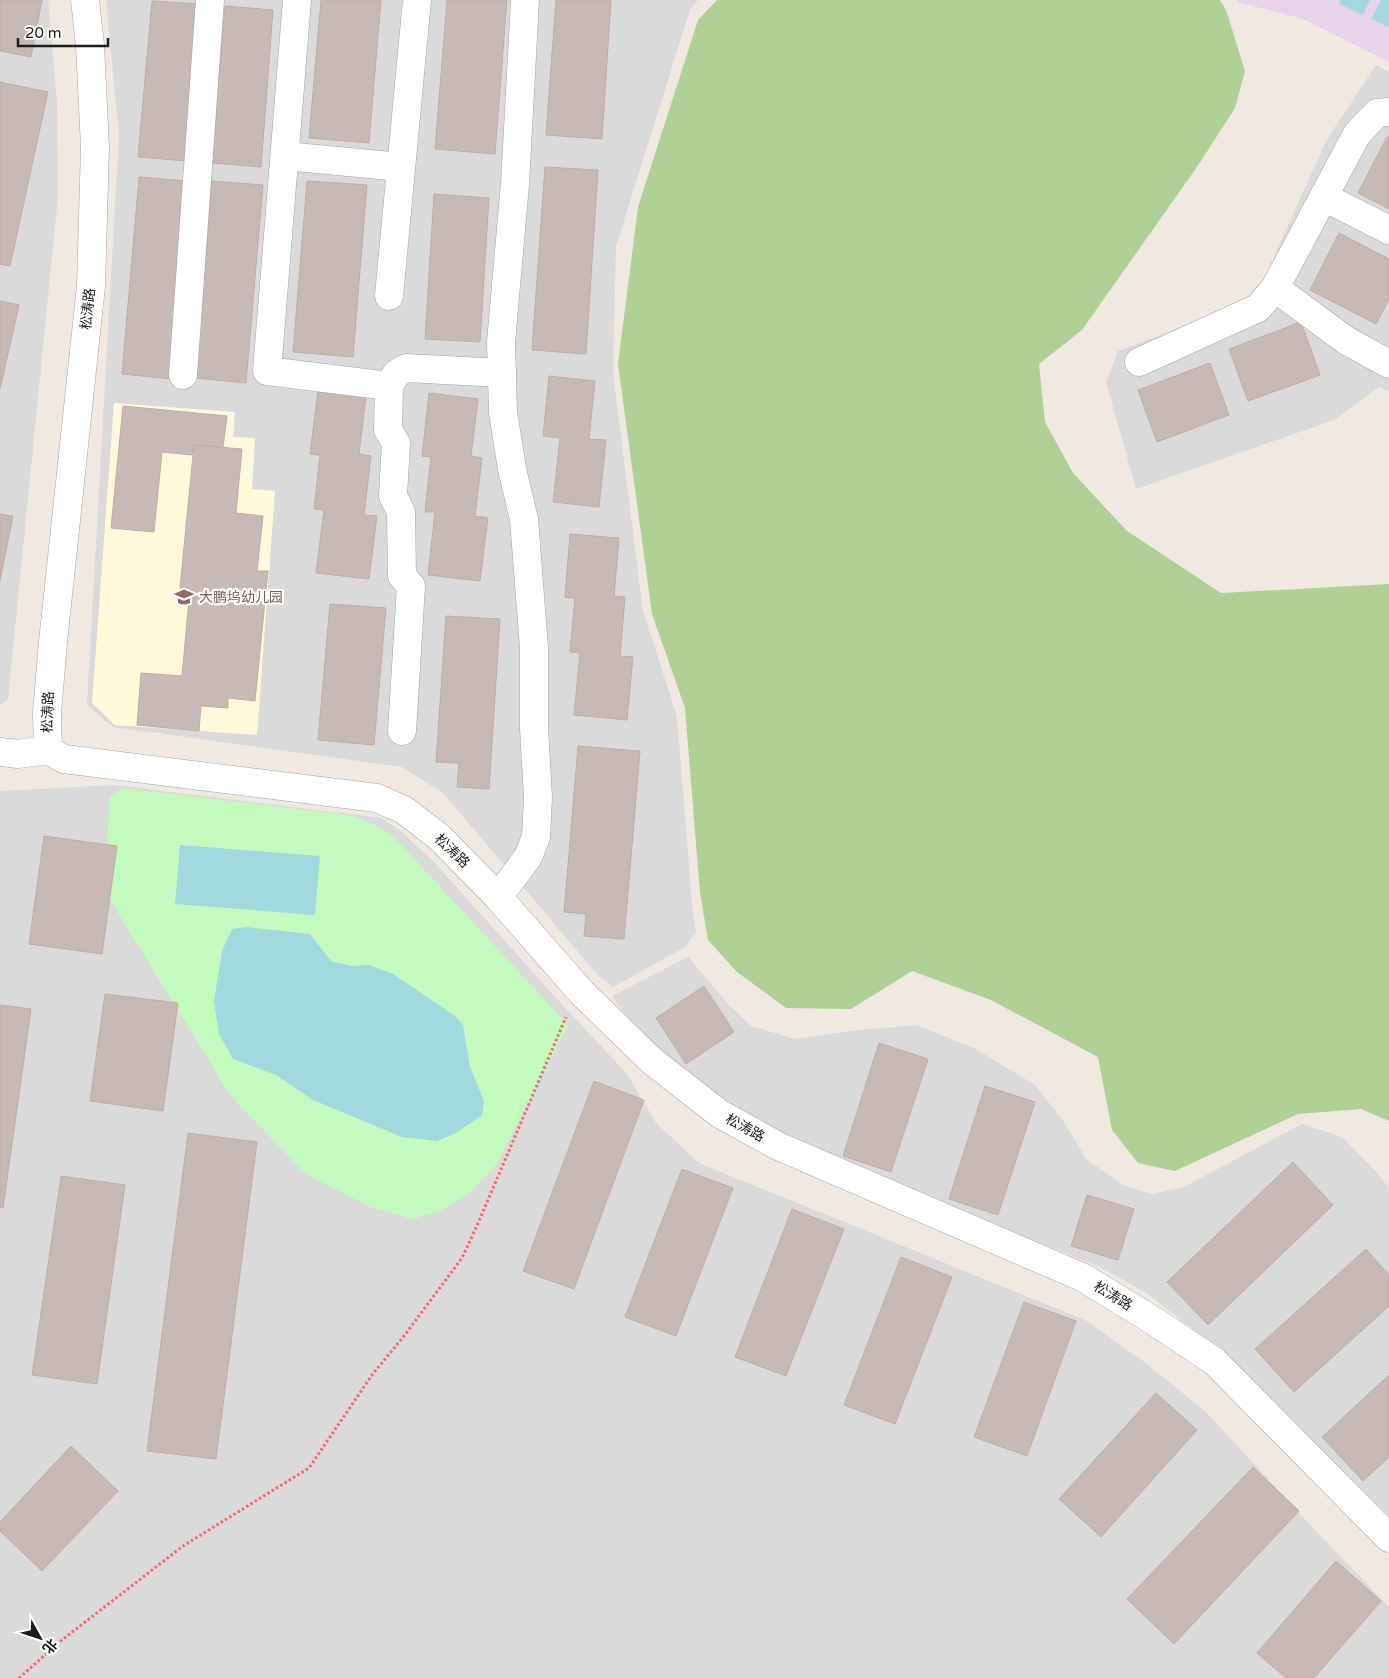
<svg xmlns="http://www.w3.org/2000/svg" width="1389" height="1678" font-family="'Varela Round','Noto Sans SC',sans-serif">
	<rect width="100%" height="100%" fill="#efe9e2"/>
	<g fill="#dbdada">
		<path d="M0 0H48L57 104 58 196 8 699 0 705Z"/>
		<path d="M106 0H698L690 10 616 246 613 372 643 611 677 716 692 905 696 932 685 947 613 987 596 973 443 793 402 767 113 727 87 705 119 135Z"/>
		<path d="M1376 65 1389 72V392L1379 387 1334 420 1136 489 1106 382 1118 351 1242 304 1262 283 1327 139Z"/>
		<path d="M115 785 382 818 403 833 434 862 557 999 628 1075 656 1123 699 1163 1085 1320 1143 1361 1206 1412 1315 1530 1389 1607V1678H0V791Z"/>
		<path d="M688 957 728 1004 751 1026 795 1039 859 1030 916 1025 976 1049 1035 1085 1064 1122 1086 1159 1123 1185 1152 1194 1184 1187 1302 1124 1342 1137 1379 1175 1389 1188V1527L1267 1396 1190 1327 1145 1292 1098 1266 781 1142 650 1051 612 996Z"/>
	</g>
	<path fill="#e8d4e8" d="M1237 0H1389V62L1303 19 1238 2Z"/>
	<path fill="#fff9db" d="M114 403 235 412 233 437 255 438 252 489 275 491 257 735 115 725 92 703Z"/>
	<path fill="#b0d095" d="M717 0H1220L1226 10 1245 71 1235 108 1199 164 1082 330 1039 364 1045 422 1073 473 1127 531 1221 593 1389 584V1121L1361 1109 1298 1114 1175 1171 1138 1163 1112 1130 1098 1057 991 1000 912 971 851 1009 786 1008 737 972 708 940 700 893 685 708 652 614 618 364 638 207 698 20Z"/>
	<path fill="#c2fbbd" d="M122 788 348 815 373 824 393 836 568 1025 496 1165 471 1192 440 1211 412 1219 370 1207 304 1173 231 1096 104 890 110 798Z"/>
	<g fill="#a1dade">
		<path d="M1341 0H1370L1363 15 1339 4Z"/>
		<path d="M1381 0H1389V27L1371 19Z"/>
		<path d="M180 845 320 856 315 915 175 904Z"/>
		<path d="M246 927 310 934 331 961 350 966 369 965 393 974 455 1016 463 1025 470 1067 484 1101 482 1115 456 1133 437 1141 402 1137 313 1100 276 1075 233 1059 219 1034 214 1001 222 951 232 929Z"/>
	</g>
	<g fill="#c7bab6" stroke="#c1aca4">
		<path d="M0 0H42L31 57 0 51Z"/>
		<path d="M321 0H381L369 143 309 138Z"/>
		<path d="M447 0H507L495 154 435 149Z"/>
		<path d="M556 0H611L602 139 546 135Z"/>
		<path d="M152 1 200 4 187 161 138 157Z"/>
		<path d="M225 6 273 10 261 167 212 163Z"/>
		<path d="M0 82 48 92 10 266 0 264Z"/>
		<path d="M1387 137H1389V209L1358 193Z"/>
		<path d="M545 167 598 170 586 354 532 350Z"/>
		<path d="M139 177 189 181 172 379 122 374Z"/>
		<path d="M212 181 263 185 246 383 195 378Z"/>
		<path d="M307 181 367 185 353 357 293 352Z"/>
		<path d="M434 194 489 198 480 342 425 339Z"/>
		<path d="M1339 233 1389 259V299L1376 324 1310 290Z"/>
		<path d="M0 301 19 305 0 389Z"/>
		<path d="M1301 322 1320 375 1248 401 1229 349Z"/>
		<path d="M1210 363 1229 415 1157 442 1138 390Z"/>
		<path d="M549 376 595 381 589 439 606 440 599 507 553 502 560 438 543 436Z"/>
		<path d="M318 391 366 397 359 454 371 456 364 515 377 516 369 579 316 573 324 510 314 509 320 455 310 454Z"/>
		<path d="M429 393 478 399 471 456 482 458 475 516 488 518 480 581 428 575 435 512H425L431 457 422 456Z"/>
		<path d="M123 406 227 416 223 447 194 445 192 455 162 452 154 532 111 528Z"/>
		<path d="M194 445 242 449 236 513 263 516 257 571H268L255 701 228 698V708L201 706 199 731 137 725 141 673 182 676 190 589 180 588Z"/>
		<path d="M0 514 13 516 0 581Z"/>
		<path d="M570 534 619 538 614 596 625 597 620 656 633 657 627 720 574 715 580 653 570 652 575 598 565 597Z"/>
		<path d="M330 604 386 608 374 745 318 740Z"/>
		<path d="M446 616 500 619 489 789 457 787 459 763 436 762Z"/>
		<path d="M578 746 640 751 624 939 584 936 586 914 564 912Z"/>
		<path d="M44 836 117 846 102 954 29 944Z"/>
		<path d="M704 986 734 1032 686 1064 656 1018Z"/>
		<path d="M105 994 178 1003 163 1111 90 1101Z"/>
		<path d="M0 1005 31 1009 3 1208 0 1207Z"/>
		<path d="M879 1043 928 1059 891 1172 843 1156Z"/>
		<path d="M594 1081 644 1100 574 1289 523 1271Z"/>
		<path d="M985 1086 1035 1102 998 1215 949 1199Z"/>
		<path d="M188 1133 257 1142 216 1459 147 1451Z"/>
		<path d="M1293 1162 1333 1205 1208 1325 1167 1282Z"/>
		<path d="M682 1169 733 1188 676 1336 625 1317Z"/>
		<path d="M61 1176 125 1185 97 1384 32 1375Z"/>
		<path d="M1087 1195 1134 1209 1118 1260 1071 1246Z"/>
		<path d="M792 1209 844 1229 786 1376 735 1357Z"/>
		<path d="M1366 1249 1389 1275V1306L1294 1392 1255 1349Z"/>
		<path d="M901 1257 952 1277 895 1424 844 1405Z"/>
		<path d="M1024 1302 1076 1321 1027 1456 974 1437Z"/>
		<path d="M1389 1375V1457L1363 1481 1322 1437Z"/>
		<path d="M1156 1393 1197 1430 1101 1537 1059 1499Z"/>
		<path d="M71 1446 118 1491 42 1571 0 1531V1522Z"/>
		<path d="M1253 1467 1299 1511 1174 1644 1127 1599Z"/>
		<path d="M1336 1561 1381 1601 1314 1678H1286L1257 1653Z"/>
	</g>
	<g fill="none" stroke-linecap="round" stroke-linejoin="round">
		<g stroke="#a4a4a4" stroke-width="29">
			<g id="minor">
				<path d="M297 0 267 371 389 386"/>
				<path d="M285 156 401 167"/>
				<path d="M1324 197 1389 230"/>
				<path d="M1275 288 1347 341 1389 364"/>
				<path d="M389 296 417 0"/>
				<path d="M1139 362 1258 308 1275 288 1357 134 1377 113 1389 112"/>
				<path d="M183 375 210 0"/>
				<path d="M402 731 411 586 402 576 401 512 393 496 396 443 388 430 389 386 396 374 406 368 502 373"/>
				<path d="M48 750 64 759 377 798 404 810 439 837 498 897 582 993 652 1061 720 1114 778 1146 1084 1278 1157 1323 1214 1361 1389 1538"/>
				<path d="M48 750 47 713 53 642 91 286 95 147 90 45 85 0"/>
				<path d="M0 752 18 754 48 750"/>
				<path d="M498 897 528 857 536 837 538 797 534 728V648L524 519 512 469 503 412 501 342 515 184 525 0"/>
			</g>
		</g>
		<path stroke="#ff636d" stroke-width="3" stroke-dasharray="2.5 2.5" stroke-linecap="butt" d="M19 1678 62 1640 183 1546 309 1468 372 1375 404 1336 462 1258 476 1228 566 1017"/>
		<use href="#minor" stroke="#fff" stroke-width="28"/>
	</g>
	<defs>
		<g id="school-bare" transform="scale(1.5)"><path d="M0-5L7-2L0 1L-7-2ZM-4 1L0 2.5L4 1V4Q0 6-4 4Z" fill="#8d6e63" stroke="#fff" stroke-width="2.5" paint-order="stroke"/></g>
	</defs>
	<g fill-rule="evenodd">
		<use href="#school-bare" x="184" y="597"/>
	</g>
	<g text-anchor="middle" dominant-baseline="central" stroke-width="4.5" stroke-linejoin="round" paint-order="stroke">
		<g font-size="14" fill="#1d1d1d" stroke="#fff">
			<text transform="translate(88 309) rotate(-84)">松涛路</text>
			<text transform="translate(48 712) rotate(-88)">松涛路</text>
			<text transform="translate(452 851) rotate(44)">松涛路</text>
			<text transform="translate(745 1128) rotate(29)">松涛路</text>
			<text transform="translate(1113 1296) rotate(31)">松涛路</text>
		</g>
		<g font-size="14" fill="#785e54" stroke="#fff" text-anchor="start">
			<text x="199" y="597">大鹏坞幼儿园</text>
		</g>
	</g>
	<g transform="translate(40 1638) rotate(130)" stroke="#ffffff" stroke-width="4" paint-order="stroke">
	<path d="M0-4L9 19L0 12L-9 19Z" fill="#1d1d1d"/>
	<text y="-8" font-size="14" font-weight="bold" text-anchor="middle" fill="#1d1d1d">北</text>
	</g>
	<path d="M18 38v8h90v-8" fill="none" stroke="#1d1d1d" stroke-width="2.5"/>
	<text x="25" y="38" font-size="15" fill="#1d1d1d" stroke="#ffffff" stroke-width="4" paint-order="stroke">20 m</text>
</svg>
